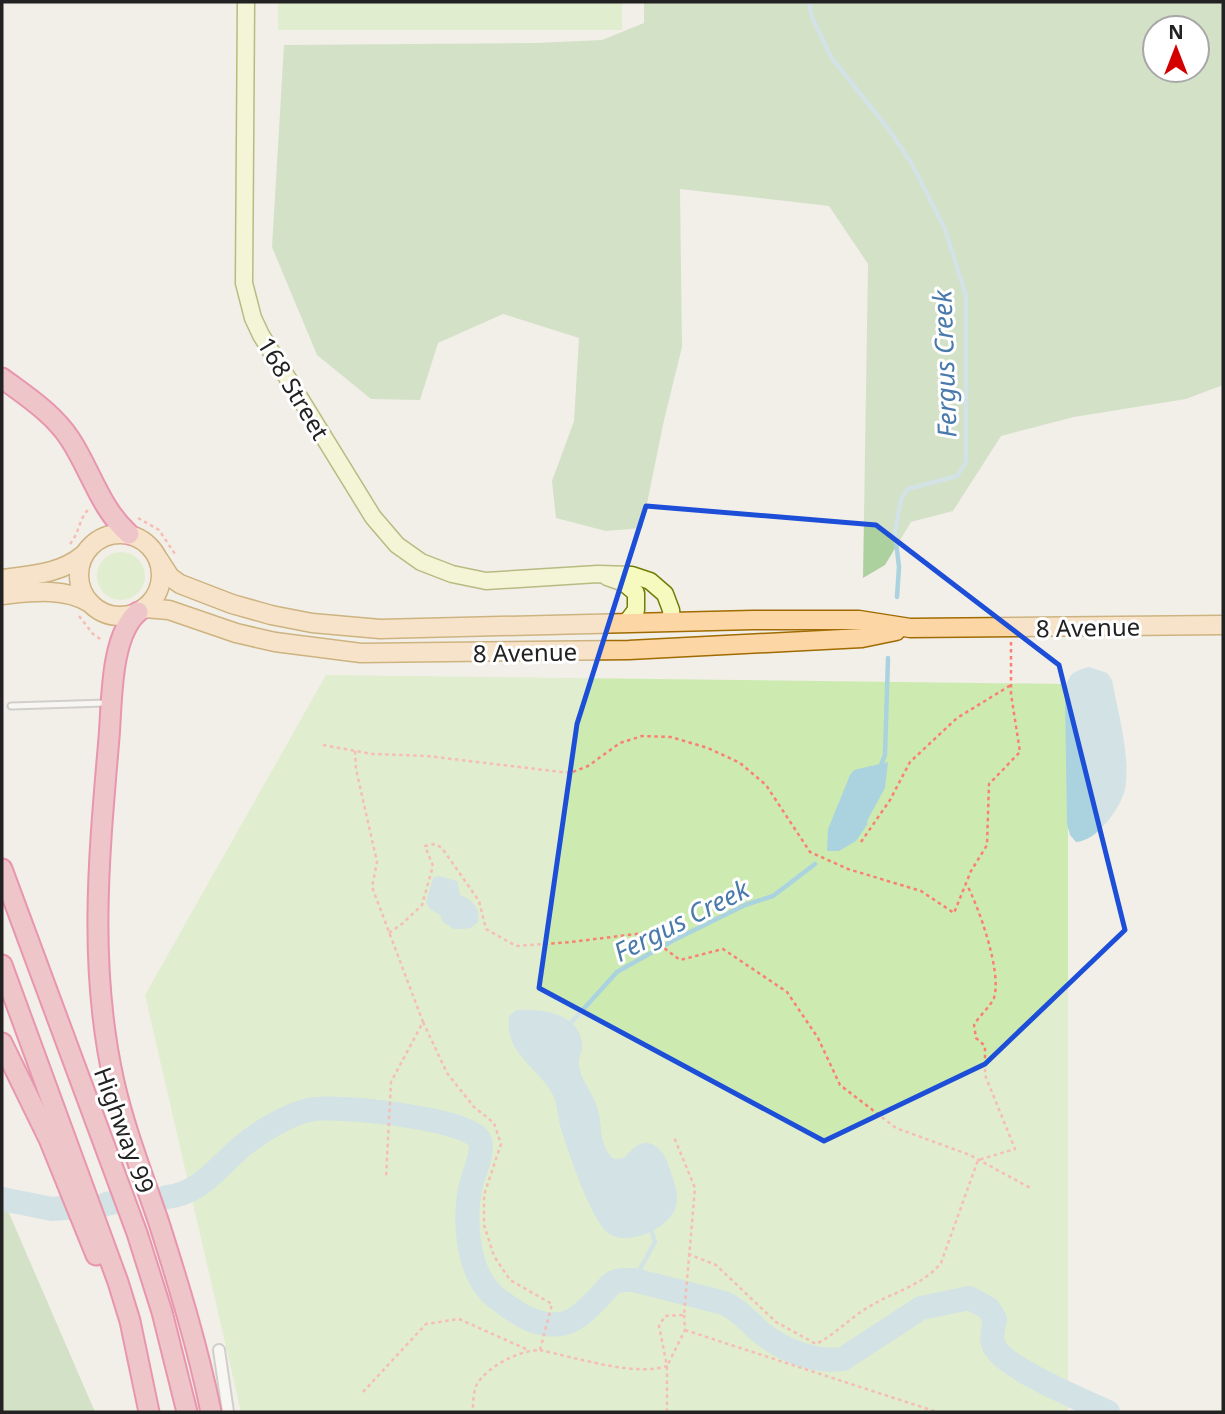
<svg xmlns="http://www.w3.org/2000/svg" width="1225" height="1414" font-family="'Noto Sans',sans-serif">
	<rect width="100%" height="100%" fill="#f2efe9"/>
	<g fill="#cdebb0">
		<rect x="278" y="2" width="344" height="28"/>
		<circle cx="121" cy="576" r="24"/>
		<path d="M326 675 1068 684V1412H241L145 995Z"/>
	</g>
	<g fill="#add19e" fill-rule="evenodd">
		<path d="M644 2H1223V385L1186 399 1074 417 1001 436 953 511 911 522 885 565 863 578 868 264 829 206 680 189 682 347 664 420 642 528 606 531 556 518 552 481 574 421 579 338 503 314 438 343 420 400 371 399 317 355 272 247 284 45 536 43 602 40 644 23ZM1155 28H1197V70H1155Z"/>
		<path d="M2 1197 95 1412H2Z"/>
	</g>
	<g fill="#aad3df">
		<path d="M1089 667 1107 673 1112 680C1118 713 1129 750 1126 783 1125 797 1113 817 1103 826 1095 835 1087 841 1076 842L1070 835 1067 824 1065 698C1067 678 1068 672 1089 667Z"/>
		<path d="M888 762 885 788 868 819 867 825 856 841 839 851H827L828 829 850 775 854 770Z"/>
		<path d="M438 876 457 881 460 895C472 899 481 909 478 922L471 928 461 929H454L443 922 440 915 430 909 426 902 433 878Z"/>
		<path d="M517 1010C542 1009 578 1013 582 1043 583 1051 578 1058 579 1065 580 1078 592 1092 596 1104 604 1124 597 1145 614 1159L624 1158C633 1149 641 1137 655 1146 664 1151 668 1163 671 1173 675 1184 680 1197 675 1209 667 1229 630 1245 611 1235 592 1225 568 1150 561 1129 558 1119 558 1107 554 1097 540 1067 504 1055 509 1016Z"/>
	</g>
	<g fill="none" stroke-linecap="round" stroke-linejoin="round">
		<g stroke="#aad3df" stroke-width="4.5">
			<path d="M809 2 812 17 831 57 890 131 912 164 945 229 966 296V462L957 476 908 489 901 499 895 532 899 567 897 597"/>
			<path d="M881 765 885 755 888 658"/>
			<path d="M570 1024 617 972 674 940 745 905 773 896 815 864"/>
			<path d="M634 1280 655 1242 650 1227"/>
		</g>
		<g stroke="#aad3df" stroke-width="24">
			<path d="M167 1197C199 1194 217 1168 240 1148 256 1134 288 1114 309 1110 333 1104 466 1118 479 1139 485 1150 474 1173 471 1185 464 1216 466 1267 490 1292 494 1297 501 1301 506 1305 515 1311 524 1318 534 1321 567 1332 580 1317 602 1294 605 1291 609 1285 613 1283 619 1279 627 1280 634 1280L724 1303C738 1309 746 1319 758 1330 780 1349 813 1363 843 1359L921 1308 969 1298 988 1308 995 1319C994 1327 990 1338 994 1346 1004 1368 1084 1401 1108 1412"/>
			<path d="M2 1199 52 1209 77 1207"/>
			<path d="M106 1204 111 1203"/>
		</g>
		<g stroke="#a9a9a9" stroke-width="9">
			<path id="service" d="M11 706 106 703"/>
		</g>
		<g stroke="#a9a9a9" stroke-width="14">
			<path id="minor" d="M219 1350 228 1412"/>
		</g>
		<g stroke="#707d05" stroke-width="19">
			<g id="secondary">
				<path d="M246 2 244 283 253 318 261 335 373 517 397 545 421 562 452 574 486 581 598 574 632 575 650 581 665 594 671 610 672 622"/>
				<path d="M607 577 624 583 636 593V610L626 623"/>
			</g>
		</g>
		<g stroke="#a06b00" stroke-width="21">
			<g id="primary">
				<circle cx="120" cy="575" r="41"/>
				<path d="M159 560 170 577 180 584 232 604 271 615 312 623 380 629 753 620H859L910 628 1223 625"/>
				<path d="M2 579C30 575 61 574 83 555"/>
				<path d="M2 595C31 592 64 587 90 603"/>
				<path d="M144 608 169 610 236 633 275 642 361 653 629 650 862 638 896 631"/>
			</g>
		</g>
		<g stroke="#dc2a67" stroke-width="23">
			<g id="motorway">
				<path d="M2 378C26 396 53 413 70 439 91 471 100 508 129 534"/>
				<path d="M138 612C110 636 112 703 109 738 99 855 88 966 114 1082 125 1130 143 1176 159 1223 179 1286 198 1348 211 1412"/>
				<path d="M2 869 137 1233 162 1312 187 1412"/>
				<path d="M2 965 118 1282 130 1321 149 1412"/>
				<path d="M2 1043 49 1139 96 1255"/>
			</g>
		</g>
		<g stroke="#fa8072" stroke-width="2.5" stroke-dasharray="3.5 3.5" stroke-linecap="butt">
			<path d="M138 518 159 530 175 554"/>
			<path d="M70 544C80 532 79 517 90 508"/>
			<path d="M79 616 93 634 103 641"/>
			<path d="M323 745 372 754 427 756 570 773 588 766 620 743 642 736 671 737 708 748 740 763 766 785 810 852 848 869 921 891 954 913 971 871 987 845 989 784 1020 752 1011 694V642"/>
			<path d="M355 751 356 769 377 862 372 887 423 1022 391 1082 386 1177"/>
			<path d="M861 842 890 800 910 762 957 718 1011 685"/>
			<path d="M389 933 402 924 422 905 433 866 425 846 435 844 442 848 479 901 486 929 516 946 571 942 644 933 680 960 723 949 787 992 818 1038 840 1085 896 1128 970 1155 1032 1189"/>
			<path d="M423 1022 447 1073 474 1107 494 1123 501 1144 484 1195V1225L494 1256 510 1280 552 1304 540 1350C520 1350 488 1366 477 1384 473 1392 473 1404 473 1412"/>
			<path d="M688 1254 716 1265 776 1322 816 1344C836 1334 851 1317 870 1306 894 1292 923 1285 941 1263L978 1160 1015 1149 985 1075V1046L976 1038 974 1025C979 1016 990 1007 994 998 1002 972 979 908 967 885"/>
			<path d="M685 1330 937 1412"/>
			<path d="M540 1350C573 1357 636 1377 667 1366L659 1326 665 1316 684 1315 695 1188 674 1137"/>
			<path d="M363 1392 426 1324 459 1319 526 1349"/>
			<path d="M667 1412V1366L685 1330 684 1315"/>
		</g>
		<use href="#service" stroke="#fff" stroke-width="5"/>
		<use href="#minor" stroke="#fff" stroke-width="10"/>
		<use href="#secondary" stroke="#f7fabf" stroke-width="16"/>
		<use href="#primary" stroke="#fcd6a4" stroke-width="18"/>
		<use href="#motorway" stroke="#e892a2" stroke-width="19"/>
	</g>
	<path d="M0 0H1225V1414H0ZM646 506 876 525 1059 665 1125 930 985 1064 824 1141 539 988 577 724Z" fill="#f2efe9" fill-opacity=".55" fill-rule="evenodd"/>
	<path fill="none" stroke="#1d4ed8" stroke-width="5" stroke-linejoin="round" d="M646 506 876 525 1059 665 1125 930 985 1064 824 1141 539 988 577 724Z"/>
	<g text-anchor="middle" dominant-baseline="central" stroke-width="6" stroke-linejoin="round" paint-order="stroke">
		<g font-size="24" fill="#222" stroke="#fff">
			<text transform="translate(294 388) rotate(59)">168 Street</text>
			<text transform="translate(1088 627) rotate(-1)">8 Avenue</text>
			<text transform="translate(525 652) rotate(-1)">8 Avenue</text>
			<text transform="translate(125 1130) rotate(70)">Highway 99</text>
		</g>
		<g font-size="26" font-style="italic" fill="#4a7aab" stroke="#fff">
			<text transform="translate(944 364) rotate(-92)">Fergus Creek</text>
			<text transform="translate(681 920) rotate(-27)">Fergus Creek</text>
		</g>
	</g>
	<rect width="1225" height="1414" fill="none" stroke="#222222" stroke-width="7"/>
	<g transform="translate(1176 49)"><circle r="33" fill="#ffffff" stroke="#a7a7a7" stroke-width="2"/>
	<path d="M0-5L12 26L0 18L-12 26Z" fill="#d40000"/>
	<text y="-10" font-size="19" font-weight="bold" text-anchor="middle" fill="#222222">N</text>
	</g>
</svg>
